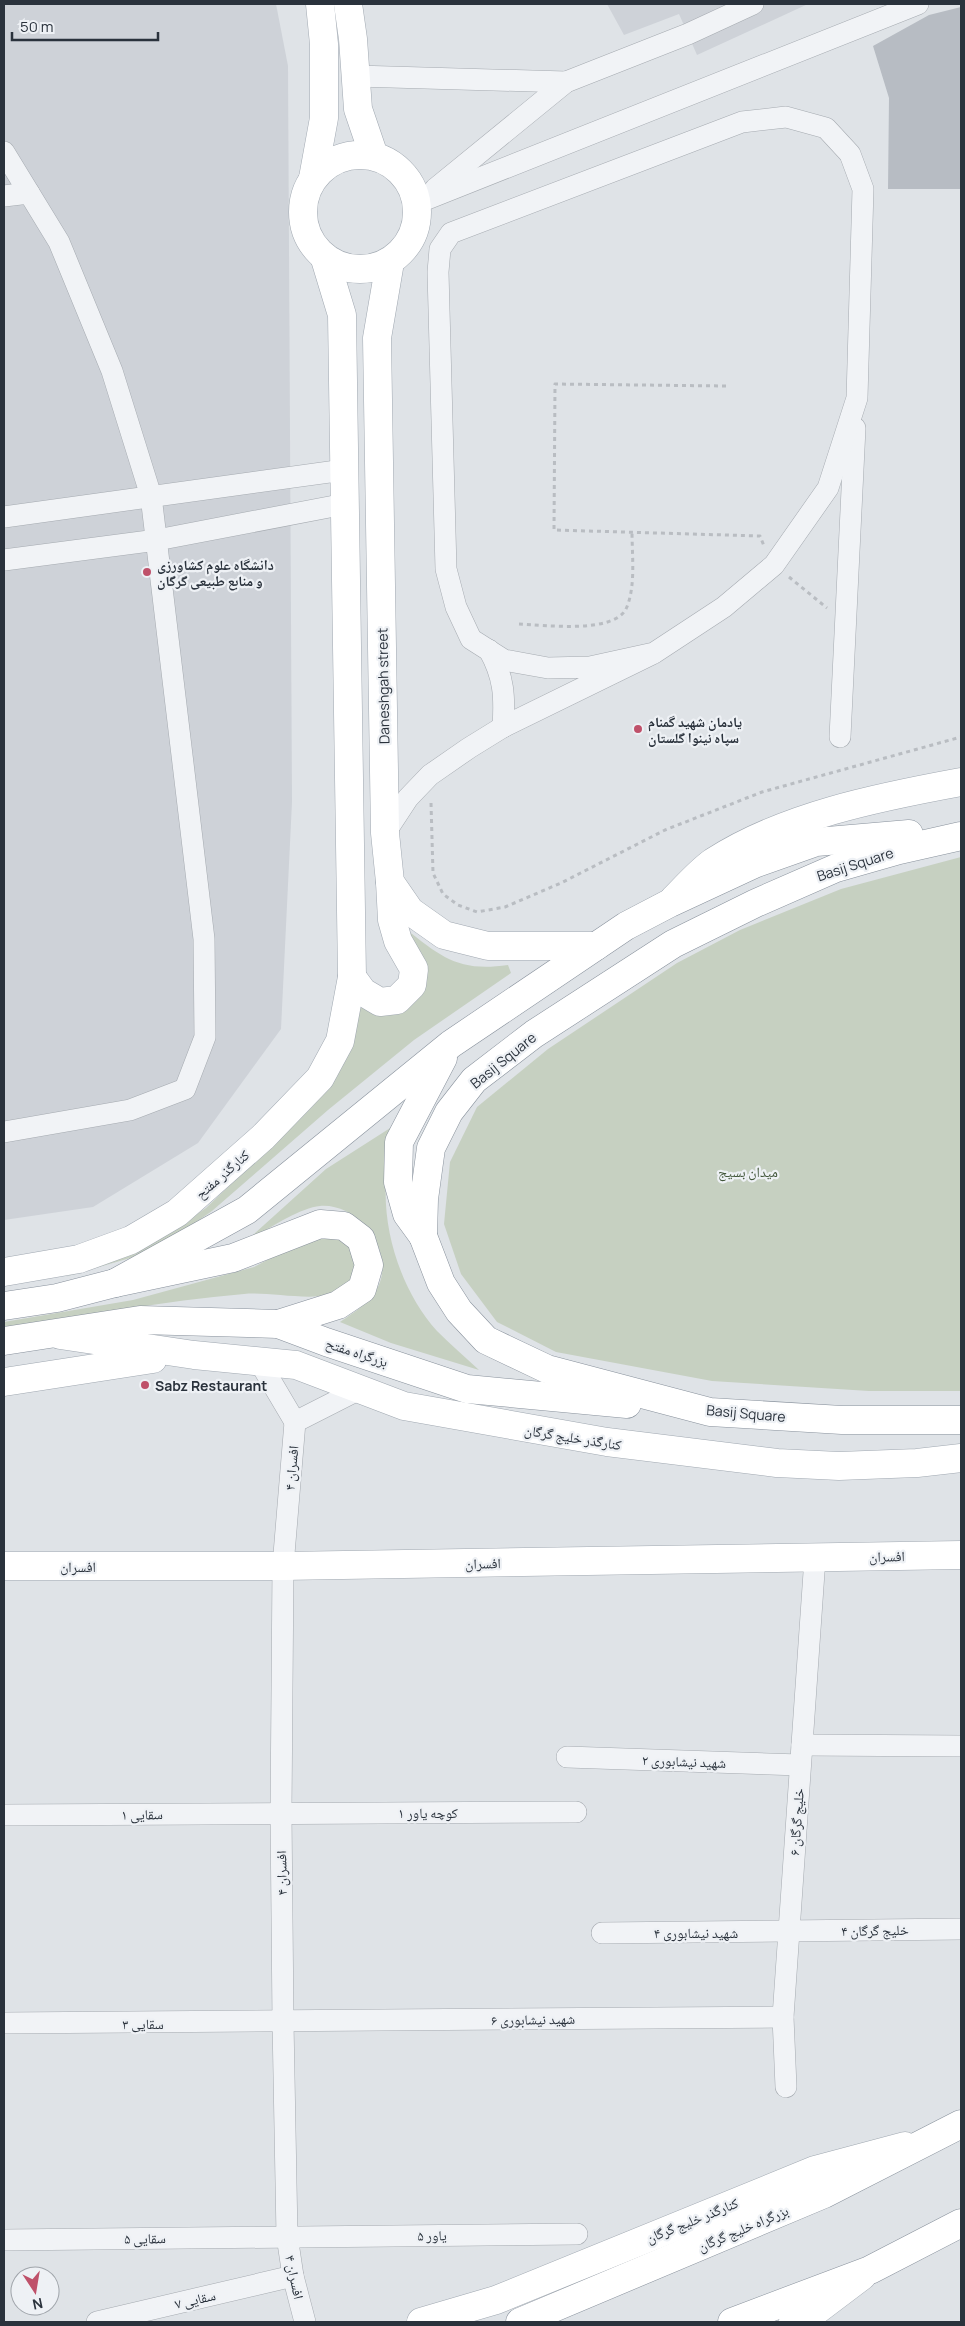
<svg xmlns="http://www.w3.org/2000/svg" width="965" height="2326" font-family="Manrope,'Noto Naskh Arabic',sans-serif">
	<rect width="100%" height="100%" fill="#dfe3e7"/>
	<g fill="#ced2d8">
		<path d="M4 4H276L288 66 292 802 281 1029 198 1143 93 1207 4 1220Z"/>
		<path d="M607 4H808L697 55 679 14 624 35Z"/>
	</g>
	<g fill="#c6d0c1">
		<path d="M961 857V1391H869L712 1381 556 1352 497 1322 461 1274 444 1224 450 1162 477 1107 548 1049 677 963 740 930 841 889Z"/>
		<path d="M406 929C442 958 460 972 508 965L511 973 414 1040 328 1110 212 1211 172 1239 130 1258 65 1277 129 1254 167 1234 206 1208 313 1106 336 1076 361 1002 408 1005Z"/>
		<path d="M398 1123C395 1139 389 1155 387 1171 380 1225 400 1290 437 1331 450 1344 465 1357 479 1370L391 1343 340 1322C356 1311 373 1301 380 1282 392 1247 357 1203 320 1206 298 1208 264 1232 244 1243L326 1169Z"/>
		<path d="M322 1235C333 1236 341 1237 348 1246 358 1258 356 1281 342 1290 319 1304 271 1291 244 1294 163 1301 84 1316 4 1330V1322L133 1300 254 1267 303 1241Z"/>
	</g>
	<path fill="#b7bcc3" d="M961 7V189H888L889 98 873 46 929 15Z"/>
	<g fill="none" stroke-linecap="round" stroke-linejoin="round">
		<g stroke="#a5aab0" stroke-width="22">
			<g id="minor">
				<path d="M356 76 566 82"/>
				<path d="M4 152 59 242 112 371 151 496 204 939 205 1037 185 1089 130 1110 4 1132"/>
				<path d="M435 189 566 82 688 34 753 4"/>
				<path d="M4 196 29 193"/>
				<path d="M417 203 918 4"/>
				<path d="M4 517 344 470"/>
				<path d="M4 560 157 540 345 504"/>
				<path d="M489 650C504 677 505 696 503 727"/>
				<path d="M840 737 855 428"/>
				<path d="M385 833 408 798 430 775 469 748 503 727 654 653 724 607 774 565 828 488 857 398 863 189 850 154 826 128 786 117 742 122 451 233 440 249 438 272 446 569 456 607 471 639 504 660 548 668 590 667 654 653"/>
				<path d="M259 1361 295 1422"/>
				<path d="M295 1422 283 1566 281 1813 283 2022 287 2236 293 2276 305 2322"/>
				<path d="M295 1422 360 1389"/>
				<path d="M802 1745 961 1746"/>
				<path d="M567 1757 800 1765"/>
				<path d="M4 1815 576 1812"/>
				<path d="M602 1933 961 1929"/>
				<path d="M4 2023 783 2017"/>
				<path d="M786 2087 783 2017 815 1558"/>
				<path d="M4 2240 577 2234"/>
				<path d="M97 2322 293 2276"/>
			</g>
		</g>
		<g stroke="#a0a8b1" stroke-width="29">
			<g id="major">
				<path d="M348 4 353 39 358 109 374 156"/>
				<circle cx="360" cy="212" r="57"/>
				<path d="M313 178 324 118V44L320 4"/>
				<path d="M390 262 377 338 385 833 390 882 410 911 444 935 488 946H596"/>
				<path d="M674 899C686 887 699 872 713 862 784 816 879 797 961 782"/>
				<path d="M352 977 363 992 380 1002 397 1000 412 985 414 969 398 941 392 920 390 882"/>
				<path d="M4 1272 79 1259 131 1240 177 1213 263 1137 320 1078 340 1041 352 977 342 315 325 259"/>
				<path d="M60 1335 194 1355 296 1365 404 1406 607 1442 777 1463 839 1466 917 1463 961 1458"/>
				<path d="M4 1382 153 1359"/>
				<path d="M4 1566H283L961 1555"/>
				<path d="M421 2322 496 2300 815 2170 905 2146"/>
				<path d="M793 2322 813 2313 862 2276"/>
			</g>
		</g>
		<g stroke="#88919c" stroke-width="29">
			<g id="highway">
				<path d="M961 836 899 850 836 868 756 903 673 944 534 1034 474 1080 449 1112 431 1148 424 1199 423 1236 441 1283 459 1311 486 1340 547 1369 710 1412 842 1420H961"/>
				<path d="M423 1236 407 1214 398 1182 399 1142 443 1058"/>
				<path d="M115 1283 247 1210 451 1044 626 926 670 903 754 864 816 842 909 834"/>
				<path d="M4 1306 57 1298 115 1283 233 1258 320 1224 344 1226 361 1239 369 1265 362 1289 338 1305 278 1324"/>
				<path d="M4 1341 140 1320 278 1324 326 1342 467 1389 627 1404"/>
				<path d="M520 2322 824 2194 961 2124"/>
				<path d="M732 2322 870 2270 961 2223"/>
			</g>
		</g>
		<g stroke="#b9bdc2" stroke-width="3" stroke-dasharray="4 4" stroke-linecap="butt">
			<path d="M726 386 555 384 554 530 760 536 764 546"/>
			<path d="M789 577 827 608"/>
			<path d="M519 624C544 625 613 634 626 609 636 587 632 556 632 532"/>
			<path d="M431 803 433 873 443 894 458 905 477 912 505 907 561 883 665 830 762 792 961 737"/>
		</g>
		<use href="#minor" stroke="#f1f3f6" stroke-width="21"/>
		<use href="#major" stroke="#fff" stroke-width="28"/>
		<use href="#highway" stroke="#fff" stroke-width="28"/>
	</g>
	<g fill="#bf516a" stroke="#eef1f5" stroke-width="2">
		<circle cx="147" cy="572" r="5"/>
		<circle cx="638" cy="729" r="5"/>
		<circle cx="145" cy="1385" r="5"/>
	</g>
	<g text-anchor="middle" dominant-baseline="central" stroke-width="4.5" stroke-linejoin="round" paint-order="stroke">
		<g font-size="14" font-weight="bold" fill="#2a323c" stroke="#eef1f5" text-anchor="start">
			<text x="157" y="564">دانشگاه علوم کشاورزی<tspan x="157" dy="16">و منابع طبیعی گرگان</tspan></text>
			<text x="648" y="721">یادمان شهید گمنام<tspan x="648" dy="16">سپاه نینوا گلستان</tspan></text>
			<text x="155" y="1385">Sabz Restaurant</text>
		</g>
		<g font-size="14" fill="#2a323c" stroke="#eef1f5">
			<text transform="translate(383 686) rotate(-91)">Daneshgah street</text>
			<text transform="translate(855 864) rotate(-18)">Basij Square</text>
			<text transform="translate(503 1060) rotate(-39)">Basij Square</text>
			<text transform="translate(222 1174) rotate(-41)">کنارگذر مفتح</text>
			<text transform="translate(357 1352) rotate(18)">بزرگراه مفتح</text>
			<text transform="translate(746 1413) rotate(5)">Basij Square</text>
			<text transform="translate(573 1437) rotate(9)">کنارگذر خلیج گرگان</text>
			<text transform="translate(291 1468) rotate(-85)">افسران ۴</text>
			<text transform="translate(887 1556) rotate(-1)">افسران</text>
			<text transform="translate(483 1563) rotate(-1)">افسران</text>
			<text x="78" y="1566">افسران</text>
			<text transform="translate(684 1761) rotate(2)">شهید نیشابوری ۲</text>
			<text x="428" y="1812">کوچه یاور ۱</text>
			<text transform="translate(142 1814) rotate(-1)">سقایی ۱</text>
			<text transform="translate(796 1822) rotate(-86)">خلیج گرگان ۶</text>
			<text transform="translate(281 1873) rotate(-91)">افسران ۴</text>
			<text transform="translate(875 1930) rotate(-1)">خلیج گرگان ۴</text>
			<text x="696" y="1932">شهید نیشابوری ۴</text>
			<text transform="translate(533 2019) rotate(-1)">شهید نیشابوری ۶</text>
			<text x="143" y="2023">سقایی ۳</text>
			<text transform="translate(692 2220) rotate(-22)">کنارگذر خلیج گرگان</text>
			<text transform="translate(743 2228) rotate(-23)">بزرگراه خلیج گرگان</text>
			<text transform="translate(432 2235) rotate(-1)">یاور ۵</text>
			<text transform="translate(145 2238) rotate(-1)">سقایی ۵</text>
			<text transform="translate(295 2277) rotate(78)">افسران ۴</text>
			<text transform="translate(195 2299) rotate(-13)">سقایی ۷</text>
		</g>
		<g font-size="14" fill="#415639" stroke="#eef1f5">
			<text x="748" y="1171">میدان بسیج</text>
		</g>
	</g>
	<rect width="965" height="2326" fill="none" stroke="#2a323c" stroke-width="10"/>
	<g transform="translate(35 2291) rotate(168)"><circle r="24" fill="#eef1f5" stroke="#a0a5ab"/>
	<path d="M0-4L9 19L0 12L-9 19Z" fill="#bf516a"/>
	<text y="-8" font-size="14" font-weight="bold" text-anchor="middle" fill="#2a323c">N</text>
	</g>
	<path d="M12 32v8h146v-8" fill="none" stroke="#2a323c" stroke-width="2.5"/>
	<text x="20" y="32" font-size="15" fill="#2a323c" stroke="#eef1f5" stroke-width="4" paint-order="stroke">50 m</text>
</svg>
